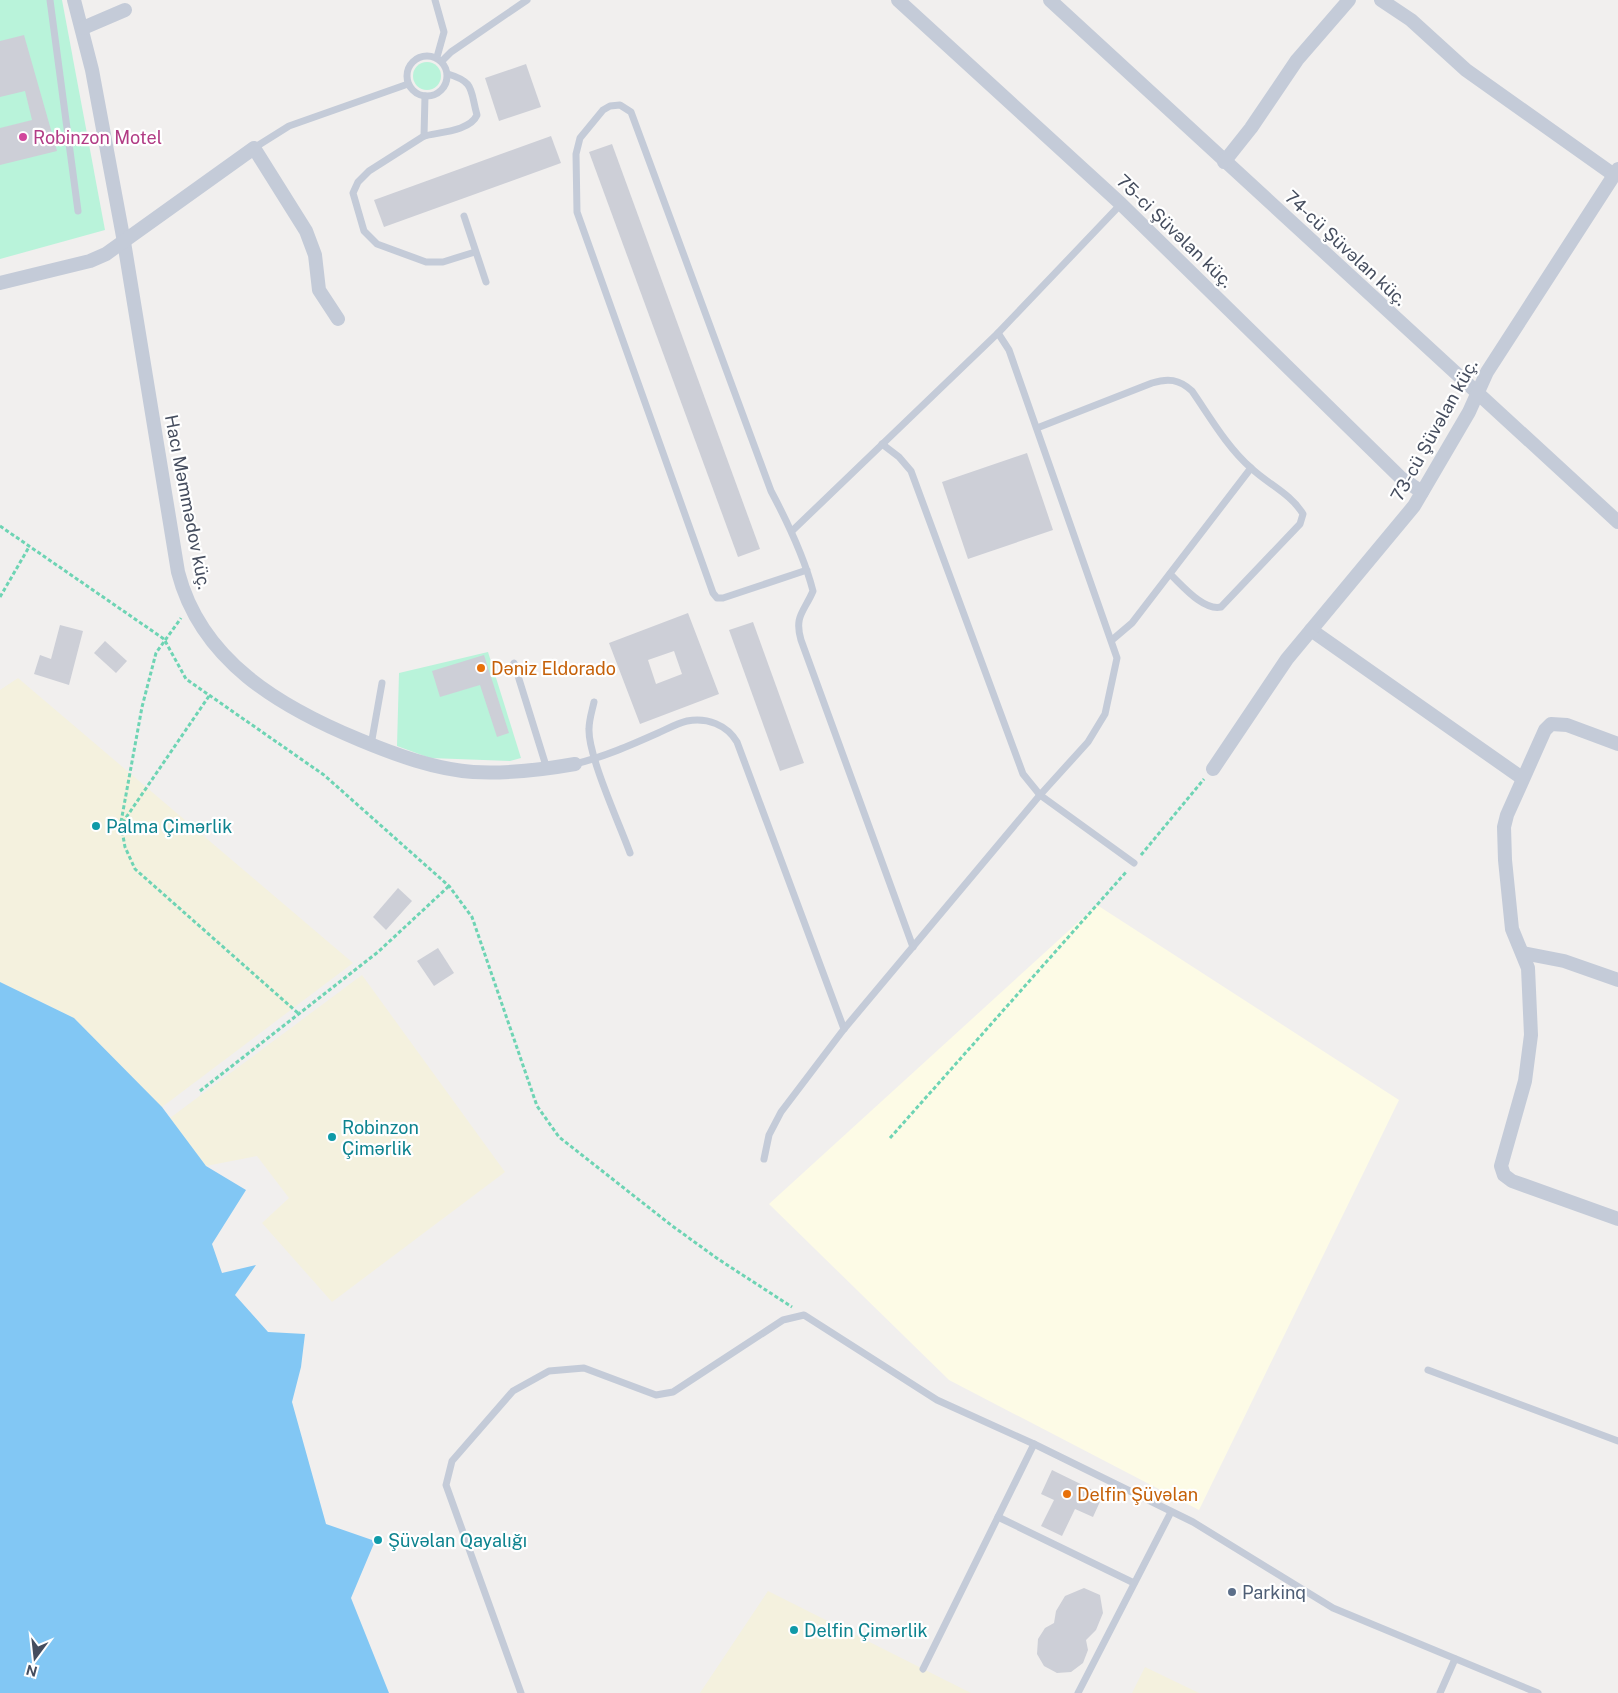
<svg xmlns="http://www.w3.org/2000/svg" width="1618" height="1693" font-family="'Public Sans',sans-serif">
	<rect width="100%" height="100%" fill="#f1efee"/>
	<path fill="#fdfbe6" d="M1097 905 1399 1100 1199 1510 949 1380 769 1204Z"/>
	<g fill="#b9f3da">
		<path d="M0 0H62L105 230 0 259Z"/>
		<circle cx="427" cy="76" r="14"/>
		<path d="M488 652 521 758 510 761 430 758 397 746 399 673Z"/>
	</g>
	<g fill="#f4f1de">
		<path d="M18 678 353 963 162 1107 74 1018 0 982V690Z"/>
		<path d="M362 975 505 1172 332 1302 262 1223 289 1198 257 1156 206 1166 170 1118Z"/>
		<path d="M768 1591 959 1687 971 1693H700Z"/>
		<path d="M1145 1667 1199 1693H1132Z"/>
	</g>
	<path fill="#82c7f4" d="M0 982 74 1018 162 1107 206 1166 246 1190 212 1244 222 1273 256 1265 235 1295 268 1332 305 1334 301 1367 292 1402 326 1524 375 1541 351 1598 389 1693H0Z"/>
	<g fill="#cdcfd7" fill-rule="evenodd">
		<path d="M24 35 57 151 0 165V128L32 120 25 91 0 97V41Z"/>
		<path d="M526 64 541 107 499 121 485 78Z"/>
		<path d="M551 136 561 163 384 227 374 200Z"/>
		<path d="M612 144 760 549 738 557 589 152Z"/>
		<path d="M1027 453 1053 530 968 559 942 482Z"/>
		<path d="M688 613 719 694 640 724 609 643ZM674 651 682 674 656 684 648 660Z"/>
		<path d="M753 622 804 763 780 771 729 630Z"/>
		<path d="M60 625 83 631 69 685 34 674 40 655 51 659Z"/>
		<path d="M105 641 127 661 116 673 94 653Z"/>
		<path d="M484 655 509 733 497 737 480 685 440 697 432 671Z"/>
		<path d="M398 888 412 901 386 930 373 917Z"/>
		<path d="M438 948 454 973 434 986 417 961Z"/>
		<path d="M1052 1470 1103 1495 1093 1517 1075 1509 1062 1536 1041 1526 1054 1500 1041 1494Z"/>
		<path d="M1084 1588 1100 1595 1103 1613 1096 1630 1086 1640 1088 1650 1083 1663 1071 1672 1057 1673 1044 1666 1037 1654 1038 1639 1045 1628 1054 1623 1056 1611 1065 1596Z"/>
	</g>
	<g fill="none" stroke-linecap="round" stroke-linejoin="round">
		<g stroke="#6ed4b4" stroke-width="3" stroke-dasharray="4 2.5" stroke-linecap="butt">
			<path d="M0 526 164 639 186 679 324 775 449 886 472 917 537 1106 559 1137 671 1225 718 1259 792 1307"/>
			<path d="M0 597 29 547"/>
			<path d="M209 696 121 825 125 847 135 869 299 1014"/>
			<path d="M121 822 142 707 156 653 181 618"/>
			<path d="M1141 855 1204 779"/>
			<path d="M200 1091 378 952 449 886"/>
			<path d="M890 1138 1127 871"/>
		</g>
		<g stroke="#c4cbd8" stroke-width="7">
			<path d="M50 0 78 211"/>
			<path d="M435 0 444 32 437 57"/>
			<circle cx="427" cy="76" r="20"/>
			<path d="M442 61 451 52 527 0"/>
			<path d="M425 96 424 136 369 171 358 182 353 193 364 231 377 244 426 262H443L475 252"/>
			<path d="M424 136C440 132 470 131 477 115 470 90 475 82 448 74"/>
			<path d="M254 148 289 126 408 84"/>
			<path d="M464 216 486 282"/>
			<path d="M1037 428 1152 383C1168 378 1179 379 1192 391 1210 417 1227 447 1251 468 1268 484 1291 494 1303 514L1300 524 1221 607C1203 611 1182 585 1170 574"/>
			<path d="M882 444 899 457 911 471 1023 774 1040 795 1134 863"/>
			<path d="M792 531 998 333 1121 204"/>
			<path d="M807 570 723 598H717L713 593 577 212 576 154 580 138 603 110 610 106 620 105 631 112 771 491C788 523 804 556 813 591 804 612 794 616 801 640L913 947"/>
			<path d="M1112 640 1132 623 1251 468"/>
			<path d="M514 663 547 769"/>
			<path d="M594 702C592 711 589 720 589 729 588 756 620 825 630 853"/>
			<path d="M371 745 382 683"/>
			<path d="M575 764C604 757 631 745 658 733 667 729 678 723 687 721 707 717 727 725 737 742L844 1029"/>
			<path d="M764 1159 769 1135 781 1112 844 1029 1040 795 1088 742 1105 714 1117 658 1009 350 998 333"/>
			<path d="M1428 1370 1618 1441"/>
			<path d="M998 1517 1134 1583"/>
			<path d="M923 1669 1034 1444"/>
			<path d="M521 1693 446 1485 452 1461 513 1391 549 1371 584 1368 656 1395 673 1392 783 1320 804 1315 937 1400 1034 1444 1193 1522 1333 1608 1538 1693"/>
			<path d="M1078 1693 1171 1512"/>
			<path d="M1440 1693 1455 1659"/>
		</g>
		<g stroke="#c4cbd8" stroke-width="14">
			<path d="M74 0 92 70 124 242 178 572C201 661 280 707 360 740 396 755 434 769 473 772 507 774 541 770 575 764"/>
			<path d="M898 0 1121 204 1401 478 1422 492"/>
			<path d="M1050 0 1618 522"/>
			<path d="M1381 0 1411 20 1466 70 1614 175"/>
			<path d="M83 28 125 10"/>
			<path d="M1224 162 1251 128 1297 60 1349 0"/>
			<path d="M0 283 90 261 106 254 254 148 306 231 315 255 319 290 338 319"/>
			<path d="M1311 630 1522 778"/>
			<path d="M1618 744 1567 725 1551 724 1545 730 1507 815 1504 827 1505 860 1512 929 1528 968 1531 1035 1525 1081 1501 1166 1504 1175 1512 1181 1618 1219"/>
			<path d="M1213 769 1287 659 1414 506 1469 412 1487 372 1618 169"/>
			<path d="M1523 953 1564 961 1618 980"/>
		</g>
	</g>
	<circle fill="#d1479c" stroke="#fff" stroke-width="2" cx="23" cy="137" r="5"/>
	<g fill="#e8710a" stroke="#fff" stroke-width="2">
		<circle cx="481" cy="668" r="5"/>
		<circle cx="1067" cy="1494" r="5"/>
	</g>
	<g fill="#0f9aa8" stroke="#fff" stroke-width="2">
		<circle cx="96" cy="826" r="5"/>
		<circle cx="332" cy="1137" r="5"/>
		<circle cx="378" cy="1540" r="5"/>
		<circle cx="794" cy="1630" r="5"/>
	</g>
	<circle fill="#5c6f8a" stroke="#fff" stroke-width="2" cx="1232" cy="1592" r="5"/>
	<g text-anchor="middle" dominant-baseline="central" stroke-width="4.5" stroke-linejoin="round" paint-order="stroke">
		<g font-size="18" fill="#b23c85" stroke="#fff" text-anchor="start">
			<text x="33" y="137">Robinzon Motel</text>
		</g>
		<g font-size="18" fill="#454d5e" stroke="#fff">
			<text transform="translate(1175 231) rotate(44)">75-ci Şüvəlan küç.</text>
			<text transform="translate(1346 248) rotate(43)">74-cü Şüvəlan küç.</text>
			<text transform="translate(1434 430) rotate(-61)">73-cü Şüvəlan küç.</text>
			<text transform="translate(188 502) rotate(79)">Hacı Məmmədov küç.</text>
		</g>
		<g font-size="18" fill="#c56008" stroke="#fff" text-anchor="start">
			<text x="491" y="668">Dəniz Eldorado</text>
			<text x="1077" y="1494">Delfin Şüvəlan</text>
		</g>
		<g font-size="18" fill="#0d838f" stroke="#fff" text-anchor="start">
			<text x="106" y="826">Palma Çimərlik</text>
			<text x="342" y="1127">Robinzon<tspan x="342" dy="21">Çimərlik</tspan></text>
			<text x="388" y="1540">Şüvəlan Qayalığı</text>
			<text x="804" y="1630">Delfin Çimərlik</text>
		</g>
		<g font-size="18" fill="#4e5e75" stroke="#fff" text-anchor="start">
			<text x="1242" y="1592">Parkinq</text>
		</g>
	</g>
	<g transform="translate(35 1658) rotate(195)" stroke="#ffffff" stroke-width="4" paint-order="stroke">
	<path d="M0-4L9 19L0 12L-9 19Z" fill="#454d5e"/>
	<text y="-8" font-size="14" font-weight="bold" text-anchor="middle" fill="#454d5e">N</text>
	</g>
</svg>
